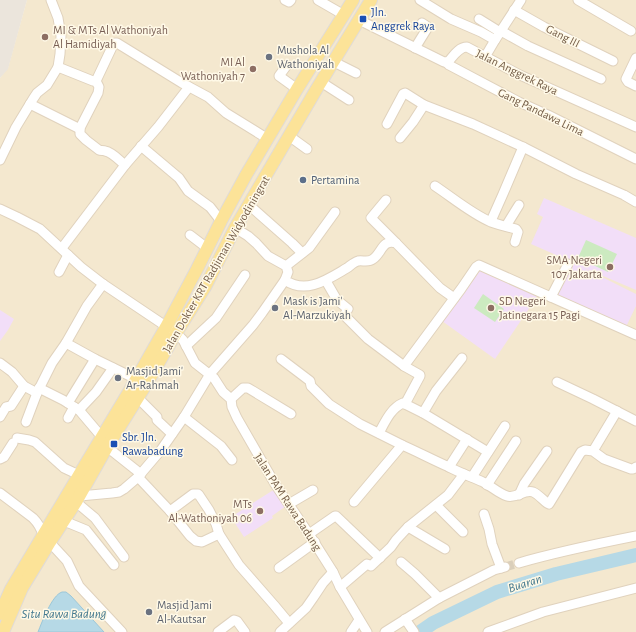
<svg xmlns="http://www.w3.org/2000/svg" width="636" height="632" font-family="'Alegreya Sans',sans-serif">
	<rect width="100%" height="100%" fill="#fcf5e1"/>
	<path fill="#f4e8cf" d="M27 0H636V632H0V78L8 68Z"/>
	<path fill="#ebe5dc" d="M0 0H27L8 69 0 78Z"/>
	<g fill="#f2def8">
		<path d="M544 198 636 238V290L582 267 636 294V306L625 329 556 295 572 262 531 244 543 217 537 214Z"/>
		<path d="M482 268 538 295 495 359 442 321Z"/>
		<path d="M0 310 14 319 8 330 0 341Z"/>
		<path d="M275 489 286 506 272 516 273 518 244 537 231 517Z"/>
	</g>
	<g fill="#cceac0">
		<path d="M586 240 617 254 608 272 578 258Z"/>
		<path d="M483 294 504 309 495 322 474 308Z"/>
	</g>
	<path fill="#b6d9e6" stroke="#9cc7d8" d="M62 592H66L71 596 104 632H38C42 622 52 595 62 592Z"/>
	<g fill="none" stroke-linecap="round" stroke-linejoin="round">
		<path stroke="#b6d9e6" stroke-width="14" d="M420 632 433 623 497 592 556 574 636 555"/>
		<path stroke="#dacfbb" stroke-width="9" stroke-dasharray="9 4.5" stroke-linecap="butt" d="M505 567 519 563"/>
		<g stroke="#e0d2bd" stroke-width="11">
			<g id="minor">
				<path d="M285 0 289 2 291 0"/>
				<path d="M318 0 344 15"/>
				<path d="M420 0 451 19 481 32 495 40"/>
				<path d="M578 0 631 31"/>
				<path d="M514 10 544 27 613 61"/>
				<path d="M479 19 500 32"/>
				<path d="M359 20 444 62H446L449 61C454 55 459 47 467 47L520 75 636 127"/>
				<path d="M501 31 528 46 601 79"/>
				<path d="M415 48 428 27 422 23"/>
				<path d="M485 57 495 40 521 0"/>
				<path d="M636 58 626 79 628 82 636 86"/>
				<path d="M334 62 356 73"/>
				<path d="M446 62 449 65 519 102 548 115 636 159"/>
				<path d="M287 65 279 76 297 89"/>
				<path d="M58 67 93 81H96L113 45 115 43H117L182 83 208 97 226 113 268 139"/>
				<path d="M96 81 99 87 98 93 80 128V134L86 140 99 150C101 151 103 150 105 151 112 152 119 160 125 165"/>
				<path d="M321 82 349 100"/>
				<path d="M30 104 80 129"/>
				<path d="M387 124 403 94 405 93 424 105 473 124 523 147 576 174 624 195 636 202"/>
				<path d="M289 136 307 149"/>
				<path d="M400 138 413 122 424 105"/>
				<path d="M141 146 179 178 188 191 210 207 221 221"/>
				<path d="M0 160 16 127 33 99 37 93 47 85 58 67 60 54 61 36 58 18 51 0"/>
				<path d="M435 186C453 198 472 214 491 222 499 225 508 227 516 229L518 232 515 242"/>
				<path d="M386 200 371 218 396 243"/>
				<path d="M249 205 292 243 302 253"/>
				<path d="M0 209 17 217 40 229 81 267 103 284 176 333 183 340 195 363 214 378 223 392 231 399 232 407 237 418 275 484 309 534 333 572 340 587 367 632"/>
				<path d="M491 221 503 194 523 147"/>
				<path d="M506 226 519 205"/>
				<path d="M235 228 248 236 256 243 268 256 286 266 288 272 285 280C306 295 328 279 347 268 350 266 354 262 358 261 363 260 368 263 373 259 382 253 382 239 396 243L440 288 454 298"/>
				<path d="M190 235 207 248"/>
				<path d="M62 248 125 165 158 127 189 87"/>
				<path d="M286 266 309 248 335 212"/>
				<path d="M59 272 68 255"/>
				<path d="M326 281 337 300 348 309 345 314V316L368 339 404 366 420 375V376L405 404"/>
				<path d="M551 297 568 264"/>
				<path d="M66 343 95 359 136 379"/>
				<path d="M186 346 216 318 245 275"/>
				<path d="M281 359 310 381 311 386 329 404 360 424 402 445"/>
				<path d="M0 363 12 372 24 386 37 393 52 363 66 343 87 306 103 284"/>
				<path d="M404 366 461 289 476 267 479 265 636 335"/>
				<path d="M557 382 593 399 636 421"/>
				<path d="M39 388 63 400 79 410 101 436V437"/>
				<path d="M138 398 157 417V420L172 434"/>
				<path d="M231 399 243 388H248L291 414"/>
				<path d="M68 403 95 359"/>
				<path d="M79 410 96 392 113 368"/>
				<path d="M423 413 436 391 462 358"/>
				<path d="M0 417 6 407 11 406 24 386"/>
				<path d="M184 417 221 446 232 460"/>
				<path d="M68 418 74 407"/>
				<path d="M26 422 37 393"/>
				<path d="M379 433C385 422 391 408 403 403L423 413 488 452"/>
				<path d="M17 438 29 440 35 442 64 468 79 475"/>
				<path d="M107 447 141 474"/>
				<path d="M593 451 617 411"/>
				<path d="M0 459 4 457 13 443"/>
				<path d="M449 467 467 439"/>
				<path d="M138 477 170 511 190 536 196 541 202 542 219 534"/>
				<path d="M472 477 505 426"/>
				<path d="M487 485 516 441"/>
				<path d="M0 493 33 518C38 523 41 528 43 535L67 561 79 586 122 632"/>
				<path d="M519 495 524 484 547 451"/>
				<path d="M80 496 112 493 119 492 124 489 138 477 161 450 184 417 210 374 253 325 262 313 285 280"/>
				<path d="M76 502 95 518 124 557"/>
				<path d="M354 502 402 445C418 452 433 460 449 467 460 473 472 477 483 482 491 486 498 493 507 496 516 499 524 489 533 492 538 494 543 500 547 503L549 504 581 452 585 450 593 451 604 459 631 469H633L636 467"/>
				<path d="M289 504 313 490"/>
				<path d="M436 505 463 532"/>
				<path d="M170 511 193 494H198L199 495 209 510 216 524 219 534 239 565 274 605 289 623"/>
				<path d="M484 514 489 529 492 544 501 568"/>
				<path d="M64 521 86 530 114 565"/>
				<path d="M408 527 445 549"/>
				<path d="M309 534 335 516H336L380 558"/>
				<path d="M401 562 415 574 439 598"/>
				<path d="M519 563C557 552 596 544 636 536"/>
				<path d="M279 568 315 542"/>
				<path d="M340 587 367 564 371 566 391 547 396 540 408 527 448 495 464 474"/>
				<path d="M405 619 414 632"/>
				<path d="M218 632 234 620 237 621 245 632"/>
				<path d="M280 632 306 608 313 598 323 583 333 572"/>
				<path d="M351 632 359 620"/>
				<path d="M385 632 439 598 494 570 505 567"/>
				<path d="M488 632 543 612 636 588"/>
			</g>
		</g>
		<g stroke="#e0dbd7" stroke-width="14">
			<g id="major">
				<path d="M0 614 11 589 79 475 130 390 166 327 197 269 221 221 246 175 297 89 353 0"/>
				<path d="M3 632 22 588 50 542 76 502 107 447 147 383 176 333 205 287 235 228 316 90 371 0"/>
			</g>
		</g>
		<use href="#minor" stroke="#fff" stroke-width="9"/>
		<use href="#major" stroke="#fce398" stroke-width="12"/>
	</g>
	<g fill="#1a4fb4" stroke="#fff9e7" stroke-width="1.5">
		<rect x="359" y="15" width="8" height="8" rx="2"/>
		<rect x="110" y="440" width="8" height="8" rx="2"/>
	</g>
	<g fill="#8d6e63" stroke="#fff9e7" stroke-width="1.5">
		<circle cx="45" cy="37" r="4"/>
		<circle cx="253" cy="69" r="4"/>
		<circle cx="610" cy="267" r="4"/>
		<circle cx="491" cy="308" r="4"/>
		<circle cx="260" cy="511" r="4"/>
	</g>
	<g fill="#6b7280" stroke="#fff9e7" stroke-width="1.5">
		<circle cx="269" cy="57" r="4"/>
		<circle cx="275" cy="308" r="4"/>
		<circle cx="118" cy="378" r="4"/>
		<circle cx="149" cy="612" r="4"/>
	</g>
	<circle fill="#5c6f8a" stroke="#fff9e7" stroke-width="1.5" cx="303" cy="180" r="4"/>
	<g text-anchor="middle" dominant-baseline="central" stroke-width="3" stroke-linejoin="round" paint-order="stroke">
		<g font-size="12" fill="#164399" stroke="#fff9e7" text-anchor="start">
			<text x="371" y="12">Jln.<tspan x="371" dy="14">Anggrek Raya</tspan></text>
			<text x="122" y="437">Sbr. Jln.<tspan x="122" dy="14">Rawabadung</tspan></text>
		</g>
		<g font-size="12" fill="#785e54" stroke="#fff9e7" text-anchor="end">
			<text x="53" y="30" text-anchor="start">MI &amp; MTs Al Wathoniyah<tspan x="53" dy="14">Al Hamidiyah</tspan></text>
			<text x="245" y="62">MI Al<tspan x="245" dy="14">Wathoniyah 7</tspan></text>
			<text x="602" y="260">SMA Negeri<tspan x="602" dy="14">107 Jakarta</tspan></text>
			<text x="499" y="301" text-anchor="start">SD Negeri<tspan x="499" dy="14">Jatinegara 15 Pagi</tspan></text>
			<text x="252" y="504">MTs<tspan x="252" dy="14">Al-Wathoniyah 06</tspan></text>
		</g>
		<g font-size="12" fill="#745d48" stroke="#fff9e7">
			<text transform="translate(563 36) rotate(27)">Gang III</text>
			<text transform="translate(517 72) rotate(26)">Jalan Anggrek Raya</text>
			<text transform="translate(541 112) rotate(26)">Gang Pandawa Lima</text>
			<text transform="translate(216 264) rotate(-60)">Jalan Dokter KRT Radjiman Widyodiningrat</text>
			<text transform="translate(288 502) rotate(57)">Jalan PAM Rawa Badung</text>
		</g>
		<g font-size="12" fill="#5b616d" stroke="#fff9e7" text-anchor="start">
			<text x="277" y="50">Mushola Al<tspan x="277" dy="14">Wathoniyah</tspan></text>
			<text x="283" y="301">Mask is Jami'<tspan x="283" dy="14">Al-Marzukiyah</tspan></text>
			<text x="126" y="371">Masjid Jami'<tspan x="126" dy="14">Ar-Rahmah</tspan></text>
			<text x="157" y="605">Masjid Jami<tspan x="157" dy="14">Al-Kautsar</tspan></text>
		</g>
		<g font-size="12" fill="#4e5e75" stroke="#fff9e7" text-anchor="start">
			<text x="311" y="180">Pertamina</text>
		</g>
		<g font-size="13" font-style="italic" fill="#44798f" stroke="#fff9e7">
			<text transform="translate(525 584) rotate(-18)">Buaran</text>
			<text x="64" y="614">Situ Rawa Badung</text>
		</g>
	</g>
</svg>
